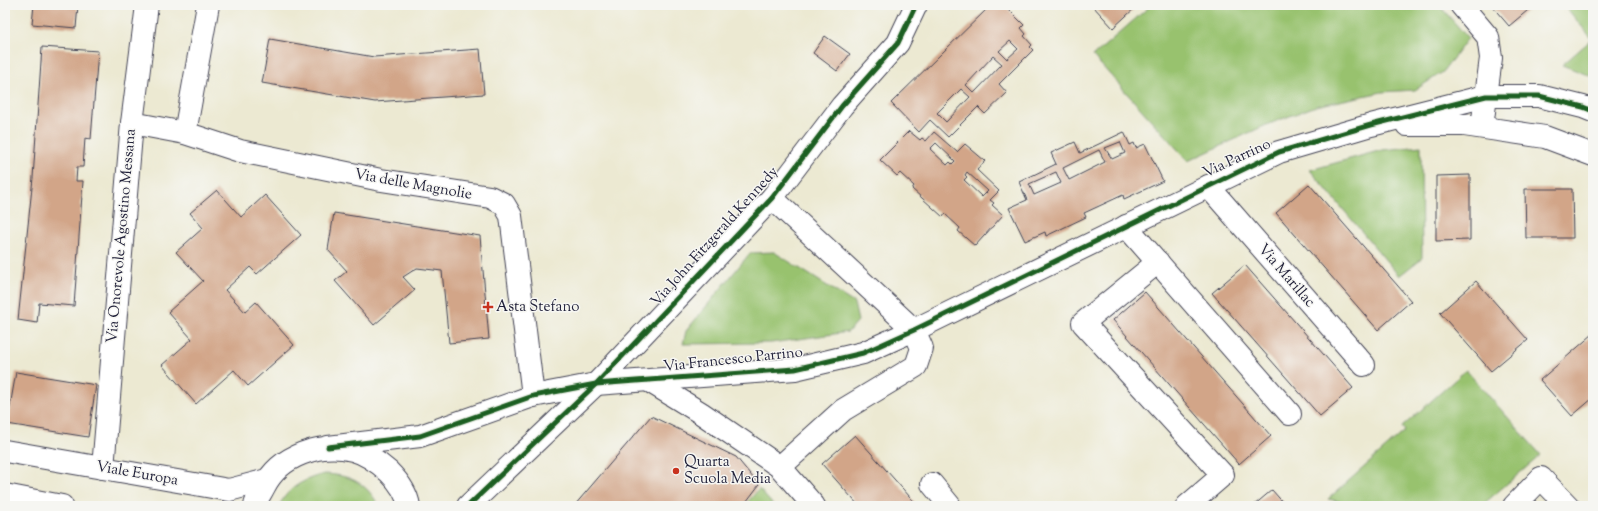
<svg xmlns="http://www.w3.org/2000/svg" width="1598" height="511" font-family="'Sorts Mill Goudy',serif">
	<rect width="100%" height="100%" fill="#f6f6f2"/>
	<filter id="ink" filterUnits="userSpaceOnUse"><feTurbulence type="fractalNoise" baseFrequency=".025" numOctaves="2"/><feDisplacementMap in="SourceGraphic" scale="8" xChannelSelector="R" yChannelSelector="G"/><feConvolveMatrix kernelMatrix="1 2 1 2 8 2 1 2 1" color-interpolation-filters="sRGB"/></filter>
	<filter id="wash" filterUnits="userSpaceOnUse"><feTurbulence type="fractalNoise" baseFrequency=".012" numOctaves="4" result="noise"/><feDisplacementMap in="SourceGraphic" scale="16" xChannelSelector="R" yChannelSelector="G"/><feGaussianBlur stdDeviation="0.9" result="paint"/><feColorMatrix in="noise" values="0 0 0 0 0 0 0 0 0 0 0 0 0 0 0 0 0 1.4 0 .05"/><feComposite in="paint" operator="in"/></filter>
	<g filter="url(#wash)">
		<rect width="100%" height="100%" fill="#ece9d2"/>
		<g fill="#98c26e" stroke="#5d7254">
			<path d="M1151 5H1439L1468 38 1443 72 1415 90 1382 92 1316 106 1264 126 1188 161 1093 56Z"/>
			<path d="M1564 5H1593V77L1562 65 1592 39Z"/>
			<path d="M1421 146 1422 258 1399 276 1310 170 1382 150Z"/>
			<path d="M774 252 854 303 858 321 848 332 771 343 683 344 686 331 750 253Z"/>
			<path d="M1466 370 1541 455 1481 506H1360L1328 499 1405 431 1402 427Z"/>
			<path d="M324 474C350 475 366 482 379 506H279C288 487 305 479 324 474Z"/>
			<path d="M759 489 774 506H744Z"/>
		</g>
		<g id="blocks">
			<g fill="#d2a588" fill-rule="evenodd">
				<path d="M34 5H78L76 28 32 24Z"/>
				<path d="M991 5H1004L1024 25 1021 28 1026 34 1024 36 1032 45 1030 47 1033 50 999 84 1007 93 985 114 978 107 948 137 930 120 919 132 891 103ZM1010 41 1018 49 1007 59 999 51ZM993 56 1002 64 974 93 966 85ZM961 89 970 97 946 122 937 113Z"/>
				<path d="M1092 5H1138L1113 28Z"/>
				<path d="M1491 5H1534L1509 26Z"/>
				<path d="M825 36 850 54 837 71 813 53Z"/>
				<path d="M270 39 374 57 480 49 484 94 375 102 262 83Z"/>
				<path d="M42 47 98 51 91 139 85 138 83 167H77L76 181H83L74 306 39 303 37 323 18 320 33 178Z"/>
				<path d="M909 131 920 140 922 138 926 141 934 132 957 152 965 144 985 161 977 170 999 191 990 200 994 203 992 205 1003 215 975 246 958 231 960 228 945 214 943 217 912 189 914 186 900 173 897 176 880 160ZM936 143 955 161 952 164 950 162 947 165 930 149ZM967 172 988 191 982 197 964 180 967 177 965 175Z"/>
				<path d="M1124 132 1130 145 1134 143 1136 148 1145 144 1163 181 1124 199 1123 195 1084 213 1086 217 1046 236 1045 232 1025 241 1009 208 1027 200 1019 182 1056 164 1051 153 1075 142 1080 153ZM1120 142 1125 153 1112 159 1105 148ZM1099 150 1105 162 1069 180 1063 168ZM1056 172 1061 183 1034 195 1029 184Z"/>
				<path d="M1470 175V240L1436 241V176Z"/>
				<path d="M1309 184 1411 301 1378 330 1276 213Z"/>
				<path d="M1525 189H1572L1573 238H1526Z"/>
				<path d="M217 190 241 217 265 195 301 235 257 274 250 267 225 290 245 312 256 302 294 345 248 386 234 370 196 404 162 365 192 339 168 312 203 281 176 252 203 228 190 213Z"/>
				<path d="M334 213 480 236 489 339 449 343 442 271 417 268 403 277 415 290 374 325 335 281 347 271 328 250Z"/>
				<path d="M1245 265 1353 388 1320 416 1212 293Z"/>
				<path d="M1476 281 1528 340 1491 371 1440 313Z"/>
				<path d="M1145 292 1271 436 1239 464 1113 320Z"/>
				<path d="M1593 334V398L1572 416 1540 380Z"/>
				<path d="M16 372 96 385 88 437 7 424Z"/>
				<path d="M651 416 736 457 759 485 743 506H574Z"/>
				<path d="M855 435 918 506H859L822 464Z"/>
				<path d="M1272 490 1286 506H1253Z"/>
			</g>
		</g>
	</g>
	<g filter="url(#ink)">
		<use href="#blocks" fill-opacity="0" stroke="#404052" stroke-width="1"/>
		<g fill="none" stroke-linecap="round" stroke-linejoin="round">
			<g stroke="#404052" stroke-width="24">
				<g id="minor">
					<path d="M1461 5 1488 37 1491 58 1482 127"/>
					<path d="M132 123 185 133 240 151 381 180 490 197 504 204 511 216 533 396"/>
					<path d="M185 133 208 5"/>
					<path d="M1208 186 1364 365"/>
					<path d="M1126 226 1290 414"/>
					<path d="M1158 262 1083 323 1223 475 1187 506"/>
					<path d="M649 381 701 413 780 467 814 506"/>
					<path d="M780 467 843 410 916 366 922 348 914 330"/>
					<path d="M103 468 132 123 147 5"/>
					<path d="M932 484 950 506"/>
					<path d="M1514 506 1541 478 1568 506"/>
				</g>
			</g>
			<g stroke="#404052" stroke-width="24">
				<g id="tertiary">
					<path d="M1407 125H1464L1545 137 1593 155"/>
					<path d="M772 198 914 330"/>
					<path d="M328 447 420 436 533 396 596 384 795 369 863 353 914 330 1279 152 1371 125 1486 96H1539L1583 107 1593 111"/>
					<path d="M5 451 229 490 267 480"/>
					<path d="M5 495 62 506"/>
					<path d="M255 506C256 499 261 493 264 487 280 455 320 442 353 450 367 454 379 463 389 472 398 481 407 494 409 506"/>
					<path d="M468 506 596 384 772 198 842 106 898 43 916 5"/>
				</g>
			</g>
			<use href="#minor" stroke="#fff" stroke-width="22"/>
			<use href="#tertiary" stroke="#fff" stroke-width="22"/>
			<g stroke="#f6f6f2" stroke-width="8">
				<g id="cycleway">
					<path d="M328 447 420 436 533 396 596 384 795 369 863 353 914 330 1279 152 1371 125 1486 96H1539L1583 107 1593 111"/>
					<path d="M468 506 596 384 772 198 842 106 898 43 916 5"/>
				</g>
			</g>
			<use href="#cycleway" stroke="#1b5e20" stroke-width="5"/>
		</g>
	</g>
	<g fill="#c8321e" stroke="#f6f6f2" stroke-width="1.5">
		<path d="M486 301h4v4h4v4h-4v4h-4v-4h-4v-4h4z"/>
		<circle cx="676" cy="471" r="4"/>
	</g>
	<g text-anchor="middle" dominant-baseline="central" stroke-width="3" stroke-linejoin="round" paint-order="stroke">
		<g font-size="15" fill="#22223b" stroke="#f6f6f2">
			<text transform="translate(1237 159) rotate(-25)">Via Parrino</text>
			<text transform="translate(413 185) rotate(10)">Via delle Magnolie</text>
			<text transform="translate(122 236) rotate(-85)">Via Onorevole Agostino Messana</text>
			<text transform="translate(715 237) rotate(-48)">Via John Fitzgerald Kennedy</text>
			<text transform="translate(1286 276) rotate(49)">Via Marillac</text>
			<text transform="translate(733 360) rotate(-6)">Via Francesco Parrino</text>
			<text transform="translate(137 474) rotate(10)">Viale Europa</text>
		</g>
		<g font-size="15" fill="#22223b" stroke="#f6f6f2" text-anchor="start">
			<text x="496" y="307">Asta Stefano</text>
			<text x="684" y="462">Quarta<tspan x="684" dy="17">Scuola Media</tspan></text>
		</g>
	</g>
	<rect width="1598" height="511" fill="none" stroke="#f6f6f2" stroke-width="20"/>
</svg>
